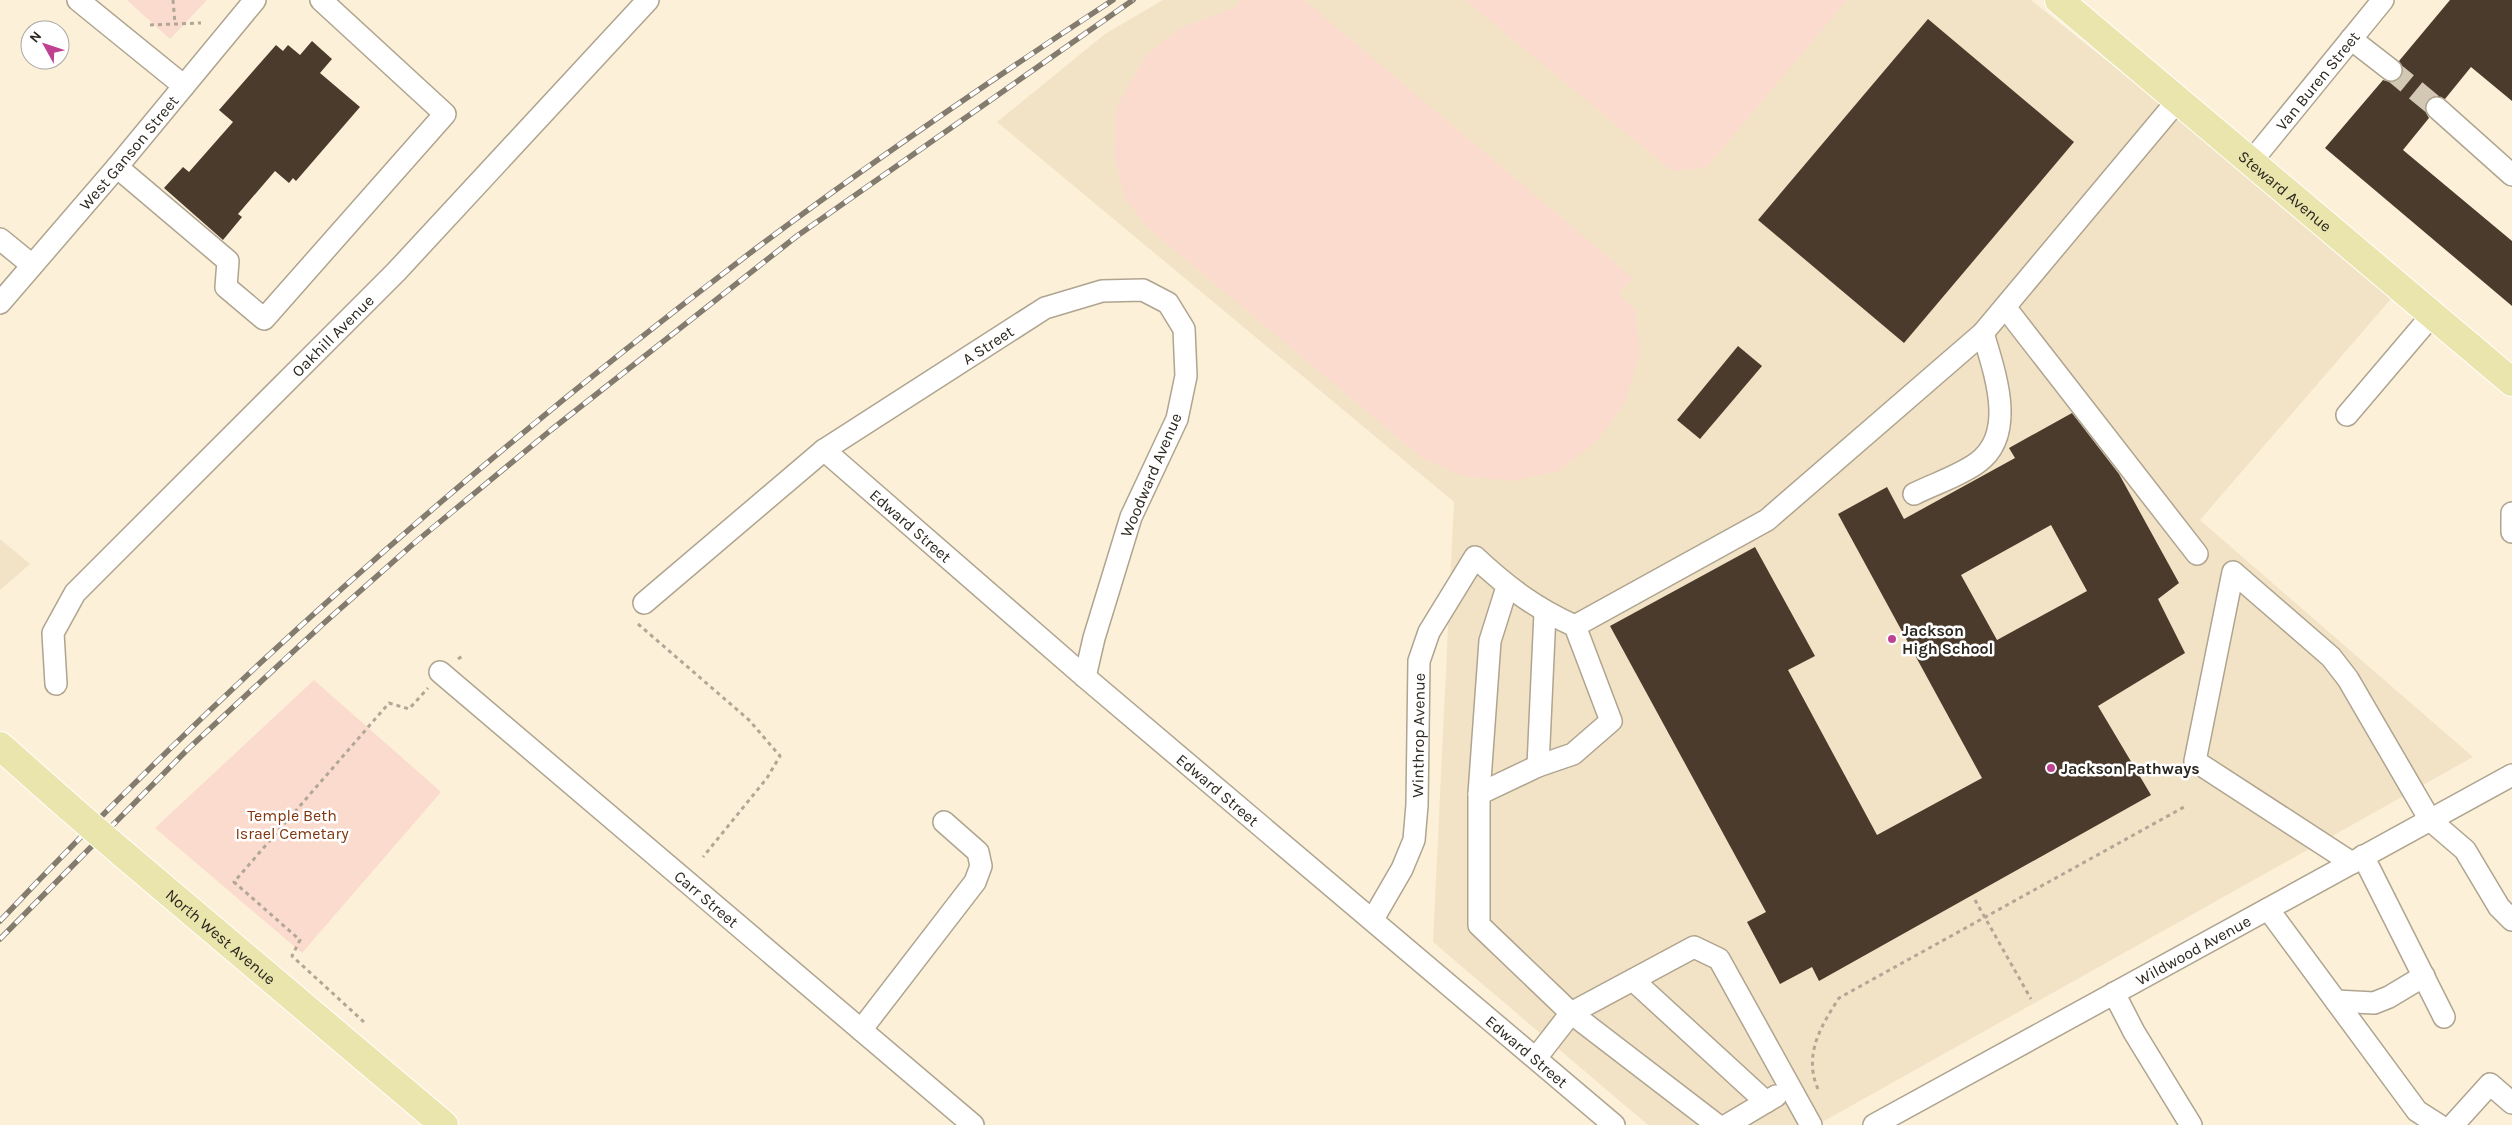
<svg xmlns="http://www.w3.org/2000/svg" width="2512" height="1125" font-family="Karla,sans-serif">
	<rect width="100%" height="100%" fill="#fcf0d9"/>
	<g fill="#f3e3c6">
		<path d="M1163 0H2031L2396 293 2200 520 2473 757 1817 1125H1648L1433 942 1454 502 997 122 1105 34Z"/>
		<path d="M0 539 30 564 0 590Z"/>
	</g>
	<g fill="#fbdbce">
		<path d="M127 0H207L170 39Z"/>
		<path d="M1241 0H1304L1633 278 1618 294 1635 309 1640 352 1625 403 1595 443 1559 471 1511 481 1463 476 1422 458 1147 227 1125 198 1114 156 1116 108 1146 55 1180 28 1234 8Z"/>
		<path d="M1465 0H1847L1706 168 1672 171Z"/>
		<path d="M314 680 441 792 302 953 155 828Z"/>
	</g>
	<g fill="#4b3b2c" fill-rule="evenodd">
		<path d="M2450 0H2512V101L2471 67 2445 99 2434 96 2427 100 2425 111 2429 118 2403 150 2512 241V306L2325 148 2383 80 2390 82 2401 78 2403 71 2399 61Z"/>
		<path d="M1928 19 2074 142 1904 343 1758 220Z"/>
		<path d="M312 41 332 59 320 73 360 107 296 181 293 178 289 183 275 171 238 214 242 217 223 240 164 188 183 167 189 172 233 122 219 110 276 45 283 51 288 45 300 55Z"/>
		<path d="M1738 346 1762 366 1700 439 1677 420Z"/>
		<path d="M2072 413 2119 474 2179 583 2158 599 2185 653 2098 706 2151 795 1819 981 1812 967 1780 984 1747 922 1766 912 1610 626 1755 547 1815 656 1788 670 1877 835 1982 778 1838 514 1887 487 1904 519 2015 458 2009 448ZM2051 525 2087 591 1997 640 1961 575Z"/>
	</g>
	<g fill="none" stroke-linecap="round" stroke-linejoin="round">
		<path stroke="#d2c8b4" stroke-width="21" stroke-dasharray="21 11" stroke-linecap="butt" d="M2391 70 2437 108"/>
		<g stroke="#afa48f" stroke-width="24">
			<g id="minor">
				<path d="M78 0 184 86"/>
				<path d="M2351 39 2391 70"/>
				<path d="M2437 108 2512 175"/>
				<path id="s1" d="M2251 162 2383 0"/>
				<path d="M117 167 228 261 226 287 264 319 445 114 321 0"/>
				<path d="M0 239 32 265"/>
				<path id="s2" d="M0 303 117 167 255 0"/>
				<path d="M2005 307 2197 554"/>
				<path d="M2347 415 2432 315"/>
				<path id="s3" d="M824 450 1085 677 1614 1125"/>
				<path d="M1914 494C1934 484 1959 476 1977 463 2018 434 1994 371 1983 333"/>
				<path d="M2512 513V532"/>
				<path d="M1507 587 1490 641 1479 794V925L1571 1013 1694 947 1719 959 1811 1125"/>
				<path id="s4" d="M644 603 824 450 1045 308 1102 291 1143 290 1168 303 1184 329 1186 376 1177 419 1131 517 1094 638 1085 677"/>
				<path id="s5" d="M440 672 973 1125"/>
				<path id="s6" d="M56 684 53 633 75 593 396 272 648 0"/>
				<path d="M1538 766 1545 613"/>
				<path d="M1479 794 1538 766 1573 754 1611 721 1575 626"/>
				<path d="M2363 856 2444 1017"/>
				<path d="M2352 863 2195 761 2233 572 2331 657 2348 679 2430 820 2465 850 2499 907 2512 920"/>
				<path d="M2268 909 2417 1111 2439 1125"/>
				<path id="s7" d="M1373 919 1402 869 1414 840 1417 805 1419 661 1429 632 1475 557C1507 587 1535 608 1575 626L1767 520 1983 333 2178 100"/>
				<path d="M1633 980 1766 1102"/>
				<path d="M2114 993 2134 1032 2191 1125"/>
				<path d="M2336 1001 2374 1003 2389 997 2424 976"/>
				<path d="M861 1030 975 882 981 866 978 852 944 822"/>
				<path d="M1536 1058 1571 1013 1717 1125"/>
				<path d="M1727 1125 1776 1096"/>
				<path id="s8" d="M1874 1125 2512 775"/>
				<path d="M2453 1125 2490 1084 2512 1103"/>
			</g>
		</g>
		<g stroke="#fff" stroke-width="30">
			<g id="major">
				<path id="s9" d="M2059 0 2512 382"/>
				<path d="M0 746 70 808"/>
				<path id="s10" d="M121 852 444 1125"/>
			</g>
		</g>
		<g stroke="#b1a796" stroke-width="3" stroke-dasharray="4 4" stroke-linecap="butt">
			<path d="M173 0 175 24"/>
			<path d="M150 25 201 23"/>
			<path d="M638 624 749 720 780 756 767 778 703 857"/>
			<path d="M458 659 464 655"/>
			<path d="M1975 900 2031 999"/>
			<path d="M364 1022 292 956 300 940 234 882 389 703 409 709 428 688"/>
			<path d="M1818 1089C1803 1055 1821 1026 1839 998L2184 807"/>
		</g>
		<use href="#minor" stroke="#fff" stroke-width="21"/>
		<use href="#major" stroke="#eae5ac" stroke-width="28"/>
		<g stroke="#837b6d" stroke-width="5.5">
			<g id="rail">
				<path d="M0 921C231 676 486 453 754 250 871 162 991 80 1113 0"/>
				<path d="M0 939 187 750 323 624 412 545 551 430 797 236 1133 0"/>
			</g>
		</g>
		<use href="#rail" stroke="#fff" stroke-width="4" stroke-dasharray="11" stroke-linecap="butt"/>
		<g stroke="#fff" stroke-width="30" stroke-linecap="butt">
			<path id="major-bridge" d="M70 808 121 852"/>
		</g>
		<use href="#major-bridge" stroke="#eae5ac" stroke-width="28"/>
	</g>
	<g fill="#bf4292" stroke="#fff" stroke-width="2">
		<circle cx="1892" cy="639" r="5"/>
		<circle cx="2051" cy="768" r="5"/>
	</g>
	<g text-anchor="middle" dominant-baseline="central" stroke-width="5" stroke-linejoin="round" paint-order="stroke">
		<g font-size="16" fill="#2c271f" stroke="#fff">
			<text stroke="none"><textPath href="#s1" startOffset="105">Van Buren Street</textPath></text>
			<text stroke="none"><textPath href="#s2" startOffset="198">West Ganson Street</textPath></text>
			<text stroke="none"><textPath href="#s9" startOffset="296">Steward Avenue</textPath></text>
			<text stroke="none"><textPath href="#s6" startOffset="461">Oakhill Avenue</textPath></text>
			<text stroke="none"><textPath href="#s4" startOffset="431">A Street</textPath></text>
			<text transform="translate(1151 475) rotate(-67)">Woodward Avenue</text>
			<text stroke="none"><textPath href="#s3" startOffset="115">Edward Street</textPath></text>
			<text stroke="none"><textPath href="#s7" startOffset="194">Winthrop Avenue</textPath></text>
			<text stroke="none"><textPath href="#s3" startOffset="520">Edward Street</textPath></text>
			<text stroke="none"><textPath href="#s5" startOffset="350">Carr Street</textPath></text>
			<text stroke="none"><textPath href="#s10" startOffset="131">North West Avenue</textPath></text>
			<text stroke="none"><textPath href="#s8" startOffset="364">Wildwood Avenue</textPath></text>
			<text stroke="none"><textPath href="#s3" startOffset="925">Edward Street</textPath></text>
		</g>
		<g font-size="16" font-weight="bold" fill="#2c271f" stroke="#fff" text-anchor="start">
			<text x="1902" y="630">Jackson<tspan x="1902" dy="18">High School</tspan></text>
			<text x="2061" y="768">Jackson Pathways</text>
		</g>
		<g font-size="16" fill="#81360e" stroke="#fff">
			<text x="292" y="815">Temple Beth<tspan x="292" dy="18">Israel Cemetary</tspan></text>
		</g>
	</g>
	<g transform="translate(45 45) rotate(310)"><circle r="24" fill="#ffffff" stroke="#aba9a5"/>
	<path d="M0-4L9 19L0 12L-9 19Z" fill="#bf4292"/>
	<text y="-8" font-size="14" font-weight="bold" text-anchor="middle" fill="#2c271f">N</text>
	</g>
</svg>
